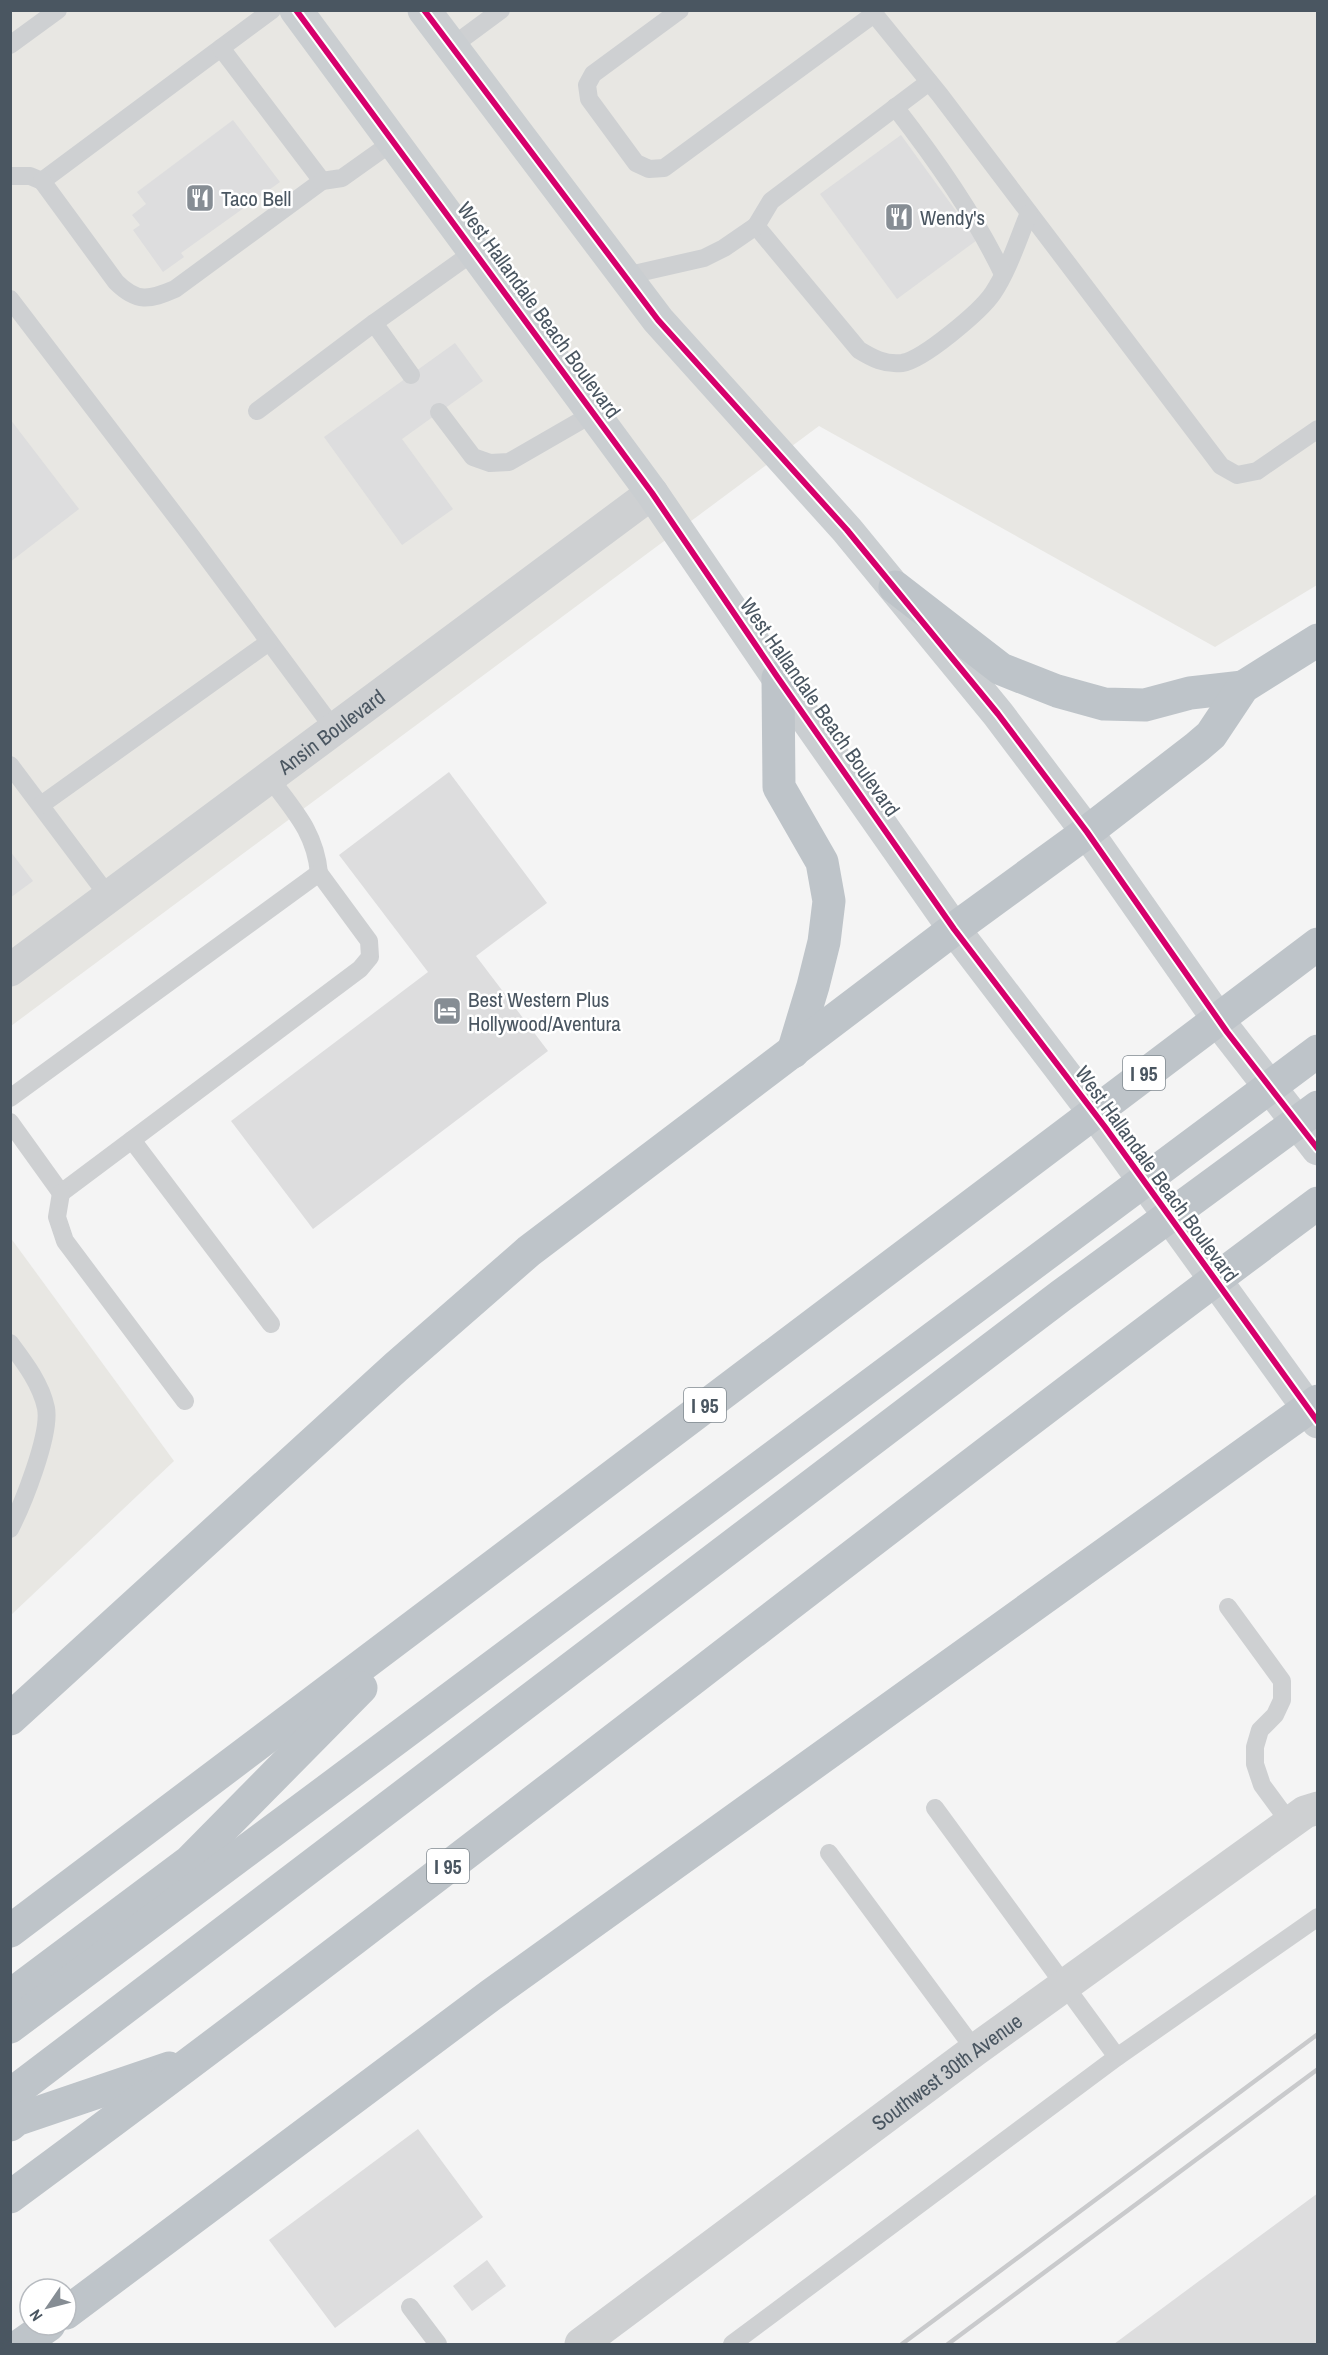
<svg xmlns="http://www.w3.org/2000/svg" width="1328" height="2355" font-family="'Archivo Narrow',sans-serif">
	<rect width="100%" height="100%" fill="#f4f4f4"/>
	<g fill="#e8e7e3">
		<path d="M11 11H1317V585L1215 647 819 426 11 1026Z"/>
		<path d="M10 1237 174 1461 11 1615H10Z"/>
	</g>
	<g fill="#ddddde">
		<path d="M233 120 280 182 181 253 184 257 163 272 133 230 140 225 132 215 146 204 137 192Z"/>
		<path d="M901 135 977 240 897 299 820 194Z"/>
		<path d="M455 343 483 381 402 439 453 509 402 545 324 437Z"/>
		<path d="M10 419 79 509 10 562Z"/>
		<path d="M449 772 547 903 476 956 548 1051 313 1229 231 1121 428 972 339 855Z"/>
		<path d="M10 851 33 881 10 898Z"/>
		<path d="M418 2129 483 2217 335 2328 269 2240Z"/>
		<path d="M1318 2193V2344H1114Z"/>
		<path d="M487 2260 506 2286 472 2311 453 2286Z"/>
	</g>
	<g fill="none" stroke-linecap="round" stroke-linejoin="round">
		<g stroke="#ced0d2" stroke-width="18">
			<path d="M680 10 593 74 587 85 589 99 636 163 649 169 664 168 874 14"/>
			<path d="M871 10 940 95 1221 466 1237 475 1257 471 1318 429"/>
			<path d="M10 45 58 10"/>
			<path d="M451 47 501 10"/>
			<path d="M929 82 771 201 756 226 859 350C872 358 885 365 902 363 923 360 981 311 993 293 1009 269 1018 239 1029 213"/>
			<path d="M895 107C936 160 974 214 1003 274"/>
			<path d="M10 176H30L42 181 272 10"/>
			<path d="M42 181 116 282C137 303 149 300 175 289L322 181 221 48"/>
			<path d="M322 181 342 178 394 141"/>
			<path d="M625 276 704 258 724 248 756 226"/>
			<path d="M10 299 191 536 334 729"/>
			<path d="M411 375 374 323 475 251"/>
			<path d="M257 411 374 323"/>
			<path d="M439 412 473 457 490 463 509 462 594 413"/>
			<path d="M10 765 109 897"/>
			<path d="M269 777C293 810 315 831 319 873"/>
			<path d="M41 805 269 642"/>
			<path d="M10 1098 319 873 369 941 370 957 360 969 61 1193 10 1122"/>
			<path d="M132 1140 271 1324"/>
			<path d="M61 1193 57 1217 65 1241 185 1401"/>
			<path d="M10 1343C25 1363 41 1384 46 1408 51 1434 23 1504 10 1529"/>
			<path d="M1228 1607 1282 1681V1700L1275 1715 1260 1730 1255 1747V1764L1262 1785 1290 1823"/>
			<path d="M935 1808 1117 2057"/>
			<path d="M829 1853 975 2050"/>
			<path d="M410 2307 438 2344"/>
			<path d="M732 2344 1117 2057 1318 1917"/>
		</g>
		<g stroke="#ced0d2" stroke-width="33">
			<path id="s1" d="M10 970 652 493"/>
			<path id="s2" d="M581 2344 975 2050 1305 1812 1318 1808"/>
		</g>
		<g stroke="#caced1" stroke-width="33">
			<path d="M296 10 652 493 778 678 954 929 1105 1127 1318 1422"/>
			<path d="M424 10 658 320 847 530 998 714 1087 832 1227 1032 1318 1149"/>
		</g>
		<g stroke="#bec4c9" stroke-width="33">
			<path d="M895 587 1001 669 1057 691 1104 704 1145 705 1190 693 1243 687"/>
			<path d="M778 678 779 787 822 862 829 901 824 942 813 986 793 1052"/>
			<path d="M10 1719 396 1367 529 1251 954 929 1087 832 1197 747 1211 735 1243 687 1318 640"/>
			<path d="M10 1931C447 1603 880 1270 1318 944"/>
			<path d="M10 1996 189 1862 361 1688"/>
			<path d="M10 2027 1318 1051"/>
			<path d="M10 2095 1062 1295 1318 1107"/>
			<path d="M10 2125 16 2120 169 2068"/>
			<path d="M10 2197C451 1872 878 1530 1318 1203"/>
			<path d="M66 2313 491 1995 1318 1401"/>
			<path d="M22 2344 49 2325"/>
		</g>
		<g stroke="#c9cacc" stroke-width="4.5">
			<path d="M902 2344 1318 2034"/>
			<path d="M948 2344 1318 2069"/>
		</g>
		<g stroke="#fff" stroke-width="10">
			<g id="cycleway">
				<path d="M296 10 652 493 778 678 954 929 1105 1127 1318 1422"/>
				<path d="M424 10 658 320 847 530 998 714 1087 832 1227 1032 1318 1149"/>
			</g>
		</g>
		<use href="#cycleway" stroke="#d6006c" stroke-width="6"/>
	</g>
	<defs>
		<g id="restaurant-square" transform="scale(1.5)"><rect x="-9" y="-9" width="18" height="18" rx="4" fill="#868d94" stroke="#fff"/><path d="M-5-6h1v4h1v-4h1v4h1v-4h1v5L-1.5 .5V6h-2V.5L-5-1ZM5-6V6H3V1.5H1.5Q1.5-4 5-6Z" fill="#fff"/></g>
		<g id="hotel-square" transform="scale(1.5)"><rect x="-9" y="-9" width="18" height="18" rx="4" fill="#868d94" stroke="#fff"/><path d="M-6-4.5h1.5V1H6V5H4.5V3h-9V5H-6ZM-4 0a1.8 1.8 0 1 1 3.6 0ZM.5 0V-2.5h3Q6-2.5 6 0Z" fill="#fff"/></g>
	</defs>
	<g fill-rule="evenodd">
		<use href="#restaurant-square" x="200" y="198"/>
		<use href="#restaurant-square" x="899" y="217"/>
		<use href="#hotel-square" x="447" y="1011"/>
	</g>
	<g text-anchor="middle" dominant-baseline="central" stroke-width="5" stroke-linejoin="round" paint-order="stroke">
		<g fill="#fff" stroke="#808990" stroke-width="1.5">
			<rect x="1123" y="1056" width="42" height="34" rx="4.5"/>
			<rect x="684" y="1388" width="42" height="34" rx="4.5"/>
			<rect x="427" y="1849" width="42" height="34" rx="4.5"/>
		</g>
		<g font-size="20" font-weight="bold" fill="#4a5661">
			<text x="1144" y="1073">I 95</text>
			<text x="705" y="1405">I 95</text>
			<text x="448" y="1866">I 95</text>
		</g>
		<g font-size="21" fill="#4a5661" stroke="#fff" text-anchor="start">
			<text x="221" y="198">Taco Bell</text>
			<text x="920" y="217">Wendy's</text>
			<text x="468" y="999">Best Western Plus<tspan x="468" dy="24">Hollywood/Aventura</tspan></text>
		</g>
		<g font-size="21" fill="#4a5661" stroke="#fff">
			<text transform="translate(539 310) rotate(54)">West Hallandale Beach Boulevard</text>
			<text transform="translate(820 707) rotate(55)">West Hallandale Beach Boulevard</text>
			<text stroke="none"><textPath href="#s1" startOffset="400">Ansin Boulevard</textPath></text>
			<text transform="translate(1157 1174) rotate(54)">West Hallandale Beach Boulevard</text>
			<text stroke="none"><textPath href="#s2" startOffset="456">Southwest 30th Avenue</textPath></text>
		</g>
	</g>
	<rect width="1328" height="2355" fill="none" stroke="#4a5661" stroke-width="24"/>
	<g transform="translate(48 2307) rotate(235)"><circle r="28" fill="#ffffff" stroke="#b7bbc0" stroke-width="1.5"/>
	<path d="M0-4.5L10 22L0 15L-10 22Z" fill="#868d94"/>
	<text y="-9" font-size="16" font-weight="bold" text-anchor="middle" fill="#4a5661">N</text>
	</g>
</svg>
